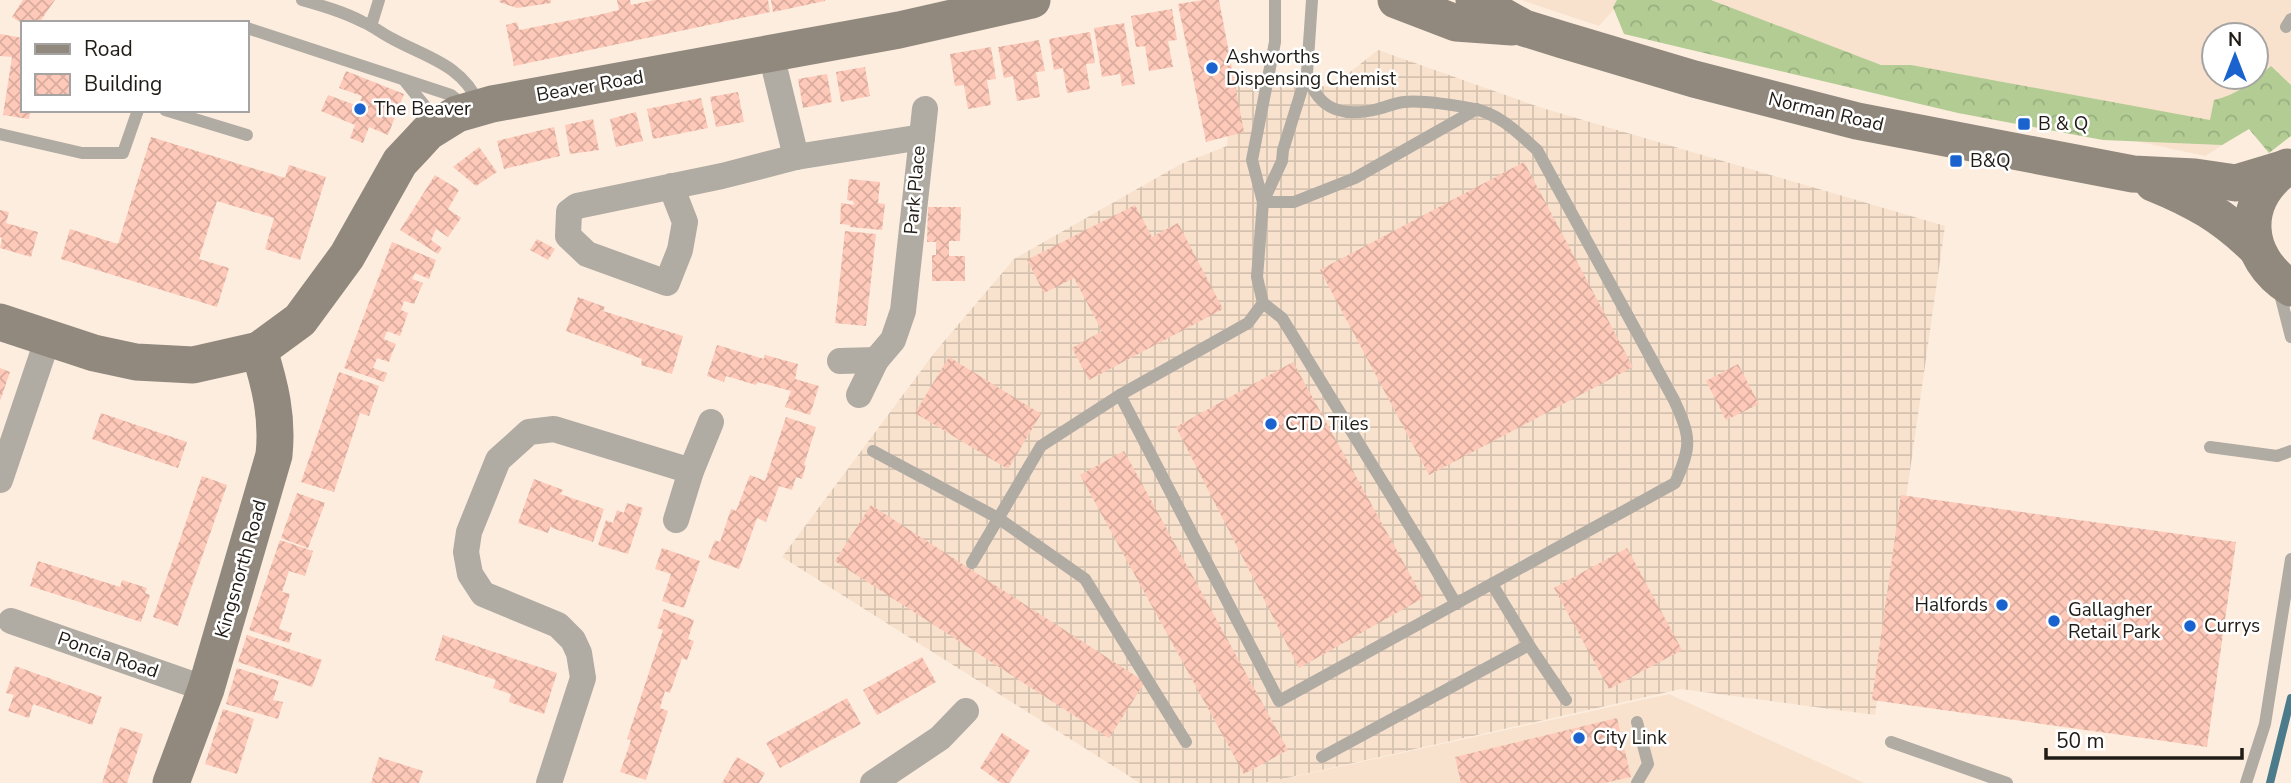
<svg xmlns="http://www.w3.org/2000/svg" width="2291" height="783" font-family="'Nunito Sans',sans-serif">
	<defs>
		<pattern id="industrial-grid" width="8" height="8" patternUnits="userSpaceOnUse" patternTransform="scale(1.75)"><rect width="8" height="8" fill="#f8e2cd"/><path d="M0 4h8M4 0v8" fill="none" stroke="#d4c1af"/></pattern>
		<pattern id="forest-crowns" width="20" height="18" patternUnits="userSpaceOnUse" patternTransform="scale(1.75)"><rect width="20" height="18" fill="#b2cc94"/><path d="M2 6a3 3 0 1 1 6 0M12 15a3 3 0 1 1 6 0" fill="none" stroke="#99af7f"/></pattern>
		<pattern id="building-cross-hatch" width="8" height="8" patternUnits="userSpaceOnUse" patternTransform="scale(1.75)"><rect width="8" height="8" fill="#fec9b9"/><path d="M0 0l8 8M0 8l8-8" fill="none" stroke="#d9ac9e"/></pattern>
	</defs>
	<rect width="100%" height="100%" fill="#fdedde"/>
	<g fill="#f8e2cd" fill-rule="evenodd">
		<path d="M1521 0H1622L1599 26Z"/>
		<path d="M1685 0H2291V103L2205 156 1883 86ZM2214 35H2256V77H2214Z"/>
		<path d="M1669 694 1864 783H1266Z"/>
	</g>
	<path fill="url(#industrial-grid)" d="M1378 50 1542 108 1945 226 1875 715 1681 689 1264 783H1140L782 557 935 352 1014 259 1181 164 1227 146 1233 77 1331 87Z"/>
	<path fill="url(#forest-crowns)" d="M1617 0H1711L1881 65H1911L2210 120 2214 100C2237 95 2253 81 2271 66L2291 85V136L2269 153 2249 129 2222 145 2103 140 1958 113 1624 34 1613 7Z"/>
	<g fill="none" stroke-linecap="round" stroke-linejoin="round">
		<path stroke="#4c7c8c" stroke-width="8" d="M2270 783 2291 698"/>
	</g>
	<g fill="url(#building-cross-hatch)">
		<path d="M23 0H55L39 23 23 24 12 17Z"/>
		<path d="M500 0H551V3L517 8 499 2Z"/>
		<path d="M617 0H630L631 5 654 0H768L770 12 514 66 506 25 517 22 519 30 598 15 619 10Z"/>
		<path d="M771 0H825V1L773 12Z"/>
		<path d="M1203 0H1219L1244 132 1206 142 1178 4Z"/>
		<path d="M1172 9 1177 40 1168 41 1173 67 1149 71 1145 46 1136 47 1131 16Z"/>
		<path d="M1124 23 1135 84 1122 86 1120 74 1102 77 1094 28Z"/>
		<path d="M1090 32 1095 63 1086 64 1090 89 1067 93 1063 68 1054 70 1049 39Z"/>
		<path d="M0 34 23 38V110H30L29 119 3 115 12 57 0 56Z"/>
		<path d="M1039 40 1045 71 1036 72 1040 97 1017 101 1013 76 1004 78 998 47Z"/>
		<path d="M991 47 996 79 987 80 991 105 968 109 964 85 955 86 950 54Z"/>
		<path d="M865 67 870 96 841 102 836 72Z"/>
		<path d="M346 71 404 94 388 135 369 127 363 143 350 138 355 125 321 111 328 95 358 106 362 96 339 88Z"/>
		<path d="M827 74 832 102 803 108 798 79Z"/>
		<path d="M738 92 744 122 716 127 710 97Z"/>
		<path d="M701 98 708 128 653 139 647 109Z"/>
		<path d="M636 112 643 141 616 147 610 119Z"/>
		<path d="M593 119 599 150 570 154 565 125Z"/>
		<path d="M554 127 560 156 504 169 497 141Z"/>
		<path d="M151 137 285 178 289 165 326 177 300 260 265 249 274 218 217 201 199 259 229 268 217 307 61 259 70 229 118 244Z"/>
		<path d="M479 147 497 172 476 186 453 167Z"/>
		<path d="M1524 162 1633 367 1429 475 1320 270Z"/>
		<path d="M435 175 459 190 448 209 461 218 448 237 436 229 431 240 442 248 438 254 400 230Z"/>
		<path d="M849 179 880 182 878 203 885 204 882 230 850 227V225L840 224 841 203 854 205 853 201 847 200Z"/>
		<path d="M1135 205 1152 237 1178 223 1223 309 1089 380 1072 348 1102 331 1074 278 1044 293 1027 260Z"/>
		<path d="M928 207H961L960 241H949V256H965V281H932V255H936V242H927Z"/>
		<path d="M0 210 9 212 6 223 38 232 31 257 0 248 2 238 0 237Z"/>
		<path d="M845 231 876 234 866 326 835 323Z"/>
		<path d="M537 239 555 249 548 260 530 250Z"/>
		<path d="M392 242 436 260 429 279 415 273 412 279 423 283 414 304 404 301 401 310 408 313 400 336 387 331 384 339 396 344 392 353 389 362 377 358 373 368 387 373 384 382 344 368Z"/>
		<path d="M578 297 605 307 603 311 683 336 672 374 641 365 642 359 566 331Z"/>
		<path d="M717 345 764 359 765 355 798 364 795 379 819 386 810 415 785 407 791 391 758 382 756 385 726 376 724 382 707 376Z"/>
		<path d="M949 357 1041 414 1008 469 915 413Z"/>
		<path d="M1293 362 1423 598 1299 668 1176 427Z"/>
		<path d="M1738 364 1759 404 1726 420 1706 381Z"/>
		<path d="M0 368 10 372 0 401Z"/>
		<path d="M339 372 379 386 369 416 360 413 334 492 301 482Z"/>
		<path d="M101 413 187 442 178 468 92 439Z"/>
		<path d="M786 417 816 427 804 465H806L802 479 796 477 792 490 779 486 766 522 757 518 739 569 708 558 715 540 720 542 731 509 736 511 750 475 765 481Z"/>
		<path d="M1124 451 1288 750 1244 774 1080 475Z"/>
		<path d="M202 476 227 485 178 626 153 617Z"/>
		<path d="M534 479 563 490 560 494 604 509 593 542 552 528 551 525 548 533 518 523Z"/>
		<path d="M297 493 325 503 308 548 281 538Z"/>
		<path d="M1901 495 2236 542 2207 747 1872 700Z"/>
		<path d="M627 503 643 508 628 554 598 545 606 520 613 523 617 510 624 513Z"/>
		<path d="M871 505 1145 682 1109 738 835 561Z"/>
		<path d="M280 540 313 551 305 576 289 571 282 592 290 594 279 629 292 633 289 643 249 630Z"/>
		<path d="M662 548 700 561 684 608 662 601 671 574 655 569Z"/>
		<path d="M1627 548 1682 650 1609 689 1554 588Z"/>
		<path d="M38 561 120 587 122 580 147 588 145 593 150 595 141 622 30 586Z"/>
		<path d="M664 609 694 620 688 639 694 641 687 660 682 658 670 693 665 691 660 708 668 711 646 780 620 772 631 740 627 739 663 630 657 628Z"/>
		<path d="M247 635 322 660 312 687 238 662Z"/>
		<path d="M443 635 557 673 544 714 509 702 511 694 493 688 496 680 435 660Z"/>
		<path d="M922 657 936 682 877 715 863 690Z"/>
		<path d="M15 666 102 697 92 725 33 704 29 718 8 711 14 695 6 693Z"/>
		<path d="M237 668 279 681 273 700 283 702 278 719 226 704Z"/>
		<path d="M847 698 861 724 780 768 766 743Z"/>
		<path d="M223 709 254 719 237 774 205 764Z"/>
		<path d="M1617 718 1631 777 1604 783H1461L1455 757Z"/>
		<path d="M120 727 143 734 127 783H102Z"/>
		<path d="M1002 733 1030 751 1009 783H1001L980 768Z"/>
		<path d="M379 757 423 771 419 783H371Z"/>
		<path d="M737 757 765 773 759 783H722Z"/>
	</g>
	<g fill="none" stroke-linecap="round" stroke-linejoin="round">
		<g stroke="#b0aba3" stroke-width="12">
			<path d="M302 0C323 6 344 12 363 22 373 26 381 33 391 38 425 57 462 64 479 104"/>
			<path d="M371 26 379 0"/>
			<path d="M2286 27 2291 19"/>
			<path d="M247 28 451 95 465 106"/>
			<path d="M404 80 437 121"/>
			<path d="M165 110 247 135"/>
			<path d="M0 134 82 153H123L138 110"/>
			<path d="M1263 202H1294L1355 178 1477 109"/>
			<path d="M1263 202 1282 161 1283 150 1307 73 1312 0"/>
			<path d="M2279 290 2291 337"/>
			<path d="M1263 303 1282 318 1425 551 1456 604"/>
			<path d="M1120 395 1279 701 1675 483C1692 446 1691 437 1674 400L1537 150C1518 133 1500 114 1474 109 1453 105 1425 100 1404 102 1395 103 1386 107 1378 109 1342 118 1317 110 1307 73"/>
			<path d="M2210 447 2277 456 2291 451"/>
			<path d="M873 451 998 518 1085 579 1186 742"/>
			<path d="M972 563 1041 446 1120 395 1248 323 1263 303 1257 277 1263 202 1252 160 1275 42V0"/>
			<path d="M1492 584 1529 645 1566 700"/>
			<path d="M1637 722 1648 764 1637 783"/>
			<path d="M1891 742 2007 783"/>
			<path d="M1322 757 1529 645"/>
			<path d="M2246 783 2265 724 2291 559"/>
		</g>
		<g stroke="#b0aba3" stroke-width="26">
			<path d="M771 54 796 157"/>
			<path d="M922 137 925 109"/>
			<path d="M671 186 685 222 680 250 667 283 587 254 568 236 569 212 577 206 722 176 796 157 922 137 903 311 893 340 876 360 859 395"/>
			<path d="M840 361 876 360"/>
			<path d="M0 480 48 338"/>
			<path d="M676 520 691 471 711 422"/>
			<path d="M11 621 206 689"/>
			<path d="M549 783 583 678 579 653 573 640 558 625 483 594 470 574 466 552 469 532 498 460 529 432 554 429 691 471"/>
			<path d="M873 783 940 738 966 711"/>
		</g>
		<g stroke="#91897e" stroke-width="37">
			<path d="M1396 0 1456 23 1512 27"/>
			<path d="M1474 0 1524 28 1563 40 1694 79 1857 121 2133 174 2195 177 2236 183 2286 168"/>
			<path d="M2287 167C2239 201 2243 257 2291 288"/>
			<path d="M2153 183C2195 200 2223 216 2256 248"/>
			<path d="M0 322 94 353 136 362 193 365 259 350 300 320 347 256 400 162 416 145 428 132 457 114 492 104 899 30 1032 0"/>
			<path d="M171 783 206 689 274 455C278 417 270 385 259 350"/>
		</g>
	</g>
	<g fill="#1a62cd" stroke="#fff" stroke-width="2.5">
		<circle cx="1212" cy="68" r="7"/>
		<circle cx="360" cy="109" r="7"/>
		<rect x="2017" y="117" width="14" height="14" rx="3.5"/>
		<rect x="1949" y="154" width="14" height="14" rx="3.5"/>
		<circle cx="1271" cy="424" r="7"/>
		<circle cx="2002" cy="605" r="7"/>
		<circle cx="2054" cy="621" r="7"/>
		<circle cx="2190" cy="626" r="7"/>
		<circle cx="1579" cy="738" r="7"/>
	</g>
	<g text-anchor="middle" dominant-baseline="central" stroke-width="5" stroke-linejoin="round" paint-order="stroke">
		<g font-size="19" fill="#211b16" stroke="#fff" text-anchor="start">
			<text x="1226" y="57">Ashworths<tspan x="1226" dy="22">Dispensing Chemist</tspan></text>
			<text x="374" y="109">The Beaver</text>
			<text x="2038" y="124">B &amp; Q</text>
			<text x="1970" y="161">B&amp;Q</text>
			<text x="1285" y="424">CTD Tiles</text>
			<text x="1988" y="605" text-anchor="end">Halfords</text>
			<text x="2068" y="610">Gallagher<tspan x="2068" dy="22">Retail Park</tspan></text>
			<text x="2204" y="626">Currys</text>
			<text x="1593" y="738">City Link</text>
		</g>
		<g font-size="19" fill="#211b16" stroke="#fff">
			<text transform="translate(590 86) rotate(-10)">Beaver Road</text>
			<text transform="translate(1826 112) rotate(13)">Norman Road</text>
			<text transform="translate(915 190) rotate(-85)">Park Place</text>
			<text transform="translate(241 569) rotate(-74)">Kingsnorth Road</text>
			<text transform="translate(108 655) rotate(19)">Poncia Road</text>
		</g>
	</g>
	<rect x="21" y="21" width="228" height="91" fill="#ffffff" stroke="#a6a4a2" stroke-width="2"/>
	<rect x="35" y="44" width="35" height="10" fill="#91897e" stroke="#a6a4a2" stroke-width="2"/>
	<text x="84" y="56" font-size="21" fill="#211b16">Road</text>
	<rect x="35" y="74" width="35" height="21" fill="url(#building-cross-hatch)" stroke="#a6a4a2" stroke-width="2"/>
	<text x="84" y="91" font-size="21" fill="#211b16">Building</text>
	<g transform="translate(2235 56)"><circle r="33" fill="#ffffff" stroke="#a6a4a2" stroke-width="2"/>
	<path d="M0-5L12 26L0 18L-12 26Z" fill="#1a62cd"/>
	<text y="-10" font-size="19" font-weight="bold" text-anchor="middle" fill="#211b16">N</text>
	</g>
	<path d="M2046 748v10h196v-10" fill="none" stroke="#211b16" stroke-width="3.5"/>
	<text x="2056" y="748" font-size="21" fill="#211b16" stroke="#ffffff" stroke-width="5" paint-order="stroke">50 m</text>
</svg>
